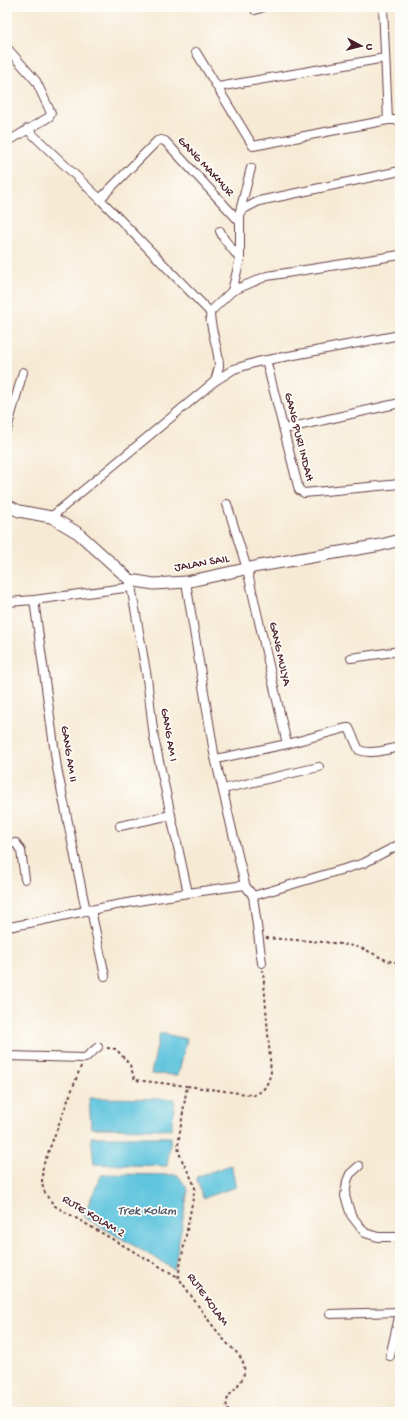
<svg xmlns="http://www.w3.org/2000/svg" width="407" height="1419" font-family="'Gochi Hand',sans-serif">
	<rect width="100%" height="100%" fill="#fdfcf7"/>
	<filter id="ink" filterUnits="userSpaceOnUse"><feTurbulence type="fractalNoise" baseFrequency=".025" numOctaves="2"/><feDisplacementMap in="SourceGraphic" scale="8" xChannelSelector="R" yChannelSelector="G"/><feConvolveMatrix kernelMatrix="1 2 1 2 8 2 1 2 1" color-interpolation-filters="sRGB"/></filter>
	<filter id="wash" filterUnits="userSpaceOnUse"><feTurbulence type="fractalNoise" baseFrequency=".012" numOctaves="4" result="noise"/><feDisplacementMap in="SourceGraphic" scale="16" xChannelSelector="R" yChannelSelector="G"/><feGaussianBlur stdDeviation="0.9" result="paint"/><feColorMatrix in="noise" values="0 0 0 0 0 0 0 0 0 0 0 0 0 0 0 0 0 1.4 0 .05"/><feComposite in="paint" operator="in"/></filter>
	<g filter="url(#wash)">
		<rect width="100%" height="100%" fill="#f6ead4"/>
		<g fill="#61c5de" stroke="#567284">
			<path d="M160 1033 187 1039 178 1075 151 1074Z"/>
			<path d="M89 1098 175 1099 171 1129 91 1128Z"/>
			<path d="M91 1137H171L167 1166 94 1164Z"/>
			<path d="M231 1165 236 1187 203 1198 196 1177Z"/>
			<path d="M102 1174 178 1175 188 1190 174 1269 83 1216Z"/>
		</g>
	</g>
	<g filter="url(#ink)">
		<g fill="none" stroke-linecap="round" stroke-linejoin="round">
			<g stroke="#643d44" stroke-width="10">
				<g id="street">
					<path d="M383 7 388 120"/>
					<path d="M255 10 263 7"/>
					<path d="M7 48 36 81 51 113 49 117 7 142"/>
					<path d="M196 52 253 146 388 120H400"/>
					<path d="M218 87 385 58"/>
					<path d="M27 129 100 199 210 312"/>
					<path d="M100 199 157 141 161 140 165 141 240 222"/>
					<path d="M240 211 251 168"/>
					<path d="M220 231 224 239 240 259"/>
					<path d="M232 291 240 259V211L259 201 400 171"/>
					<path d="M266 360 299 490 304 493 400 484"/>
					<path d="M215 381 234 369 257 362 400 335"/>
					<path d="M7 429 23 372"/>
					<path d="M284 429 400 403"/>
					<path d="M227 504 247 569 287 744"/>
					<path d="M51 517 215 381C216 377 218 371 219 366 219 348 210 331 210 312L232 291 267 276 400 255"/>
					<path d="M130 580 147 678 154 738 188 893"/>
					<path d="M186 582 214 753 245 885 253 896 262 963"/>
					<path d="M34 600 57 768 86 911"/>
					<path d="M7 602 34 600 132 587"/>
					<path d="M351 658 400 651"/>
					<path d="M216 759 287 744 346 728H349L359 750C371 755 388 749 400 747"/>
					<path d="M223 789 319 767"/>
					<path d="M120 826 171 815"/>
					<path d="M7 843H16L21 851 25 879"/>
					<path d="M253 896 364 863 400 844"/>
					<path d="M91 910 105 976"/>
					<path d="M7 927C35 923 63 915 91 910 142 899 193 892 245 885"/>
					<path d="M7 1056 85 1058 98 1047"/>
					<path d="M359 1166 350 1174 347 1181 345 1196 351 1215 365 1233 378 1237H400"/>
					<path d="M330 1314 400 1312"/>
					<path d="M390 1356 400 1313"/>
				</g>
			</g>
			<g stroke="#643d44" stroke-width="13">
				<path id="secondary" d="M7 505 19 511 51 517 78 533 130 580 154 584 186 582 259 566 381 545 400 540"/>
			</g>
			<g stroke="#643d44" stroke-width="2" stroke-dasharray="3 3" stroke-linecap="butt">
				<path d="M266 938C293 940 321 941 347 945 354 946 362 948 368 951 379 956 387 963 400 962"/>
				<path d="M107 1048 116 1049 130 1065 135 1080 187 1086"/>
				<path d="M81 1066 43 1166C41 1186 41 1190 55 1206L178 1277"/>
				<path d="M229 1412C218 1393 248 1387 244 1366 242 1355 232 1349 225 1341 208 1321 193 1298 178 1277L195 1188C191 1173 179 1161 178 1145L187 1086 254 1095C265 1091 268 1084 271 1072L263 970"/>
			</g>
			<use href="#street" stroke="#fff" stroke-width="8"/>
			<use href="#secondary" stroke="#fff" stroke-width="11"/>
		</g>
	</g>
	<g text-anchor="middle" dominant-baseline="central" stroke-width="3.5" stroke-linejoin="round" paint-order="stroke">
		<g font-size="12" fill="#4a1f2b" stroke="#fdfcf7">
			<text transform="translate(205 167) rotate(47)">GANG MAKMUR</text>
			<text transform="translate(298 437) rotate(76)">GANG PURI INDAH</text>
			<text transform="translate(202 564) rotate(-10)">JALAN SAIL</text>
			<text transform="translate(279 654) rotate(77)">GANG MULYA</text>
			<text transform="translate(168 735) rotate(80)">GANG AM I</text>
			<text transform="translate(68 754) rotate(81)">GANG AM II</text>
			<text transform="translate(93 1217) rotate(31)">RUTE KOLAM 2</text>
			<text transform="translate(207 1300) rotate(54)">RUTE KOLAM</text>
		</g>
		<g font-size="13" font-style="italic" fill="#52596a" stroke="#fdfcf7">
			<text x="147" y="1211">Trek Kolam</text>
		</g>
	</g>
	<rect width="407" height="1419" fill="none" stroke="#fdfcf7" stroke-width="24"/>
	<g transform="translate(361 46) rotate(97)" stroke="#fdfcf7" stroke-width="3" paint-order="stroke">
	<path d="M0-3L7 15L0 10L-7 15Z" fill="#4a1f2b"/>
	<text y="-6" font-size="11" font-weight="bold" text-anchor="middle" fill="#4a1f2b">U</text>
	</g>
</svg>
